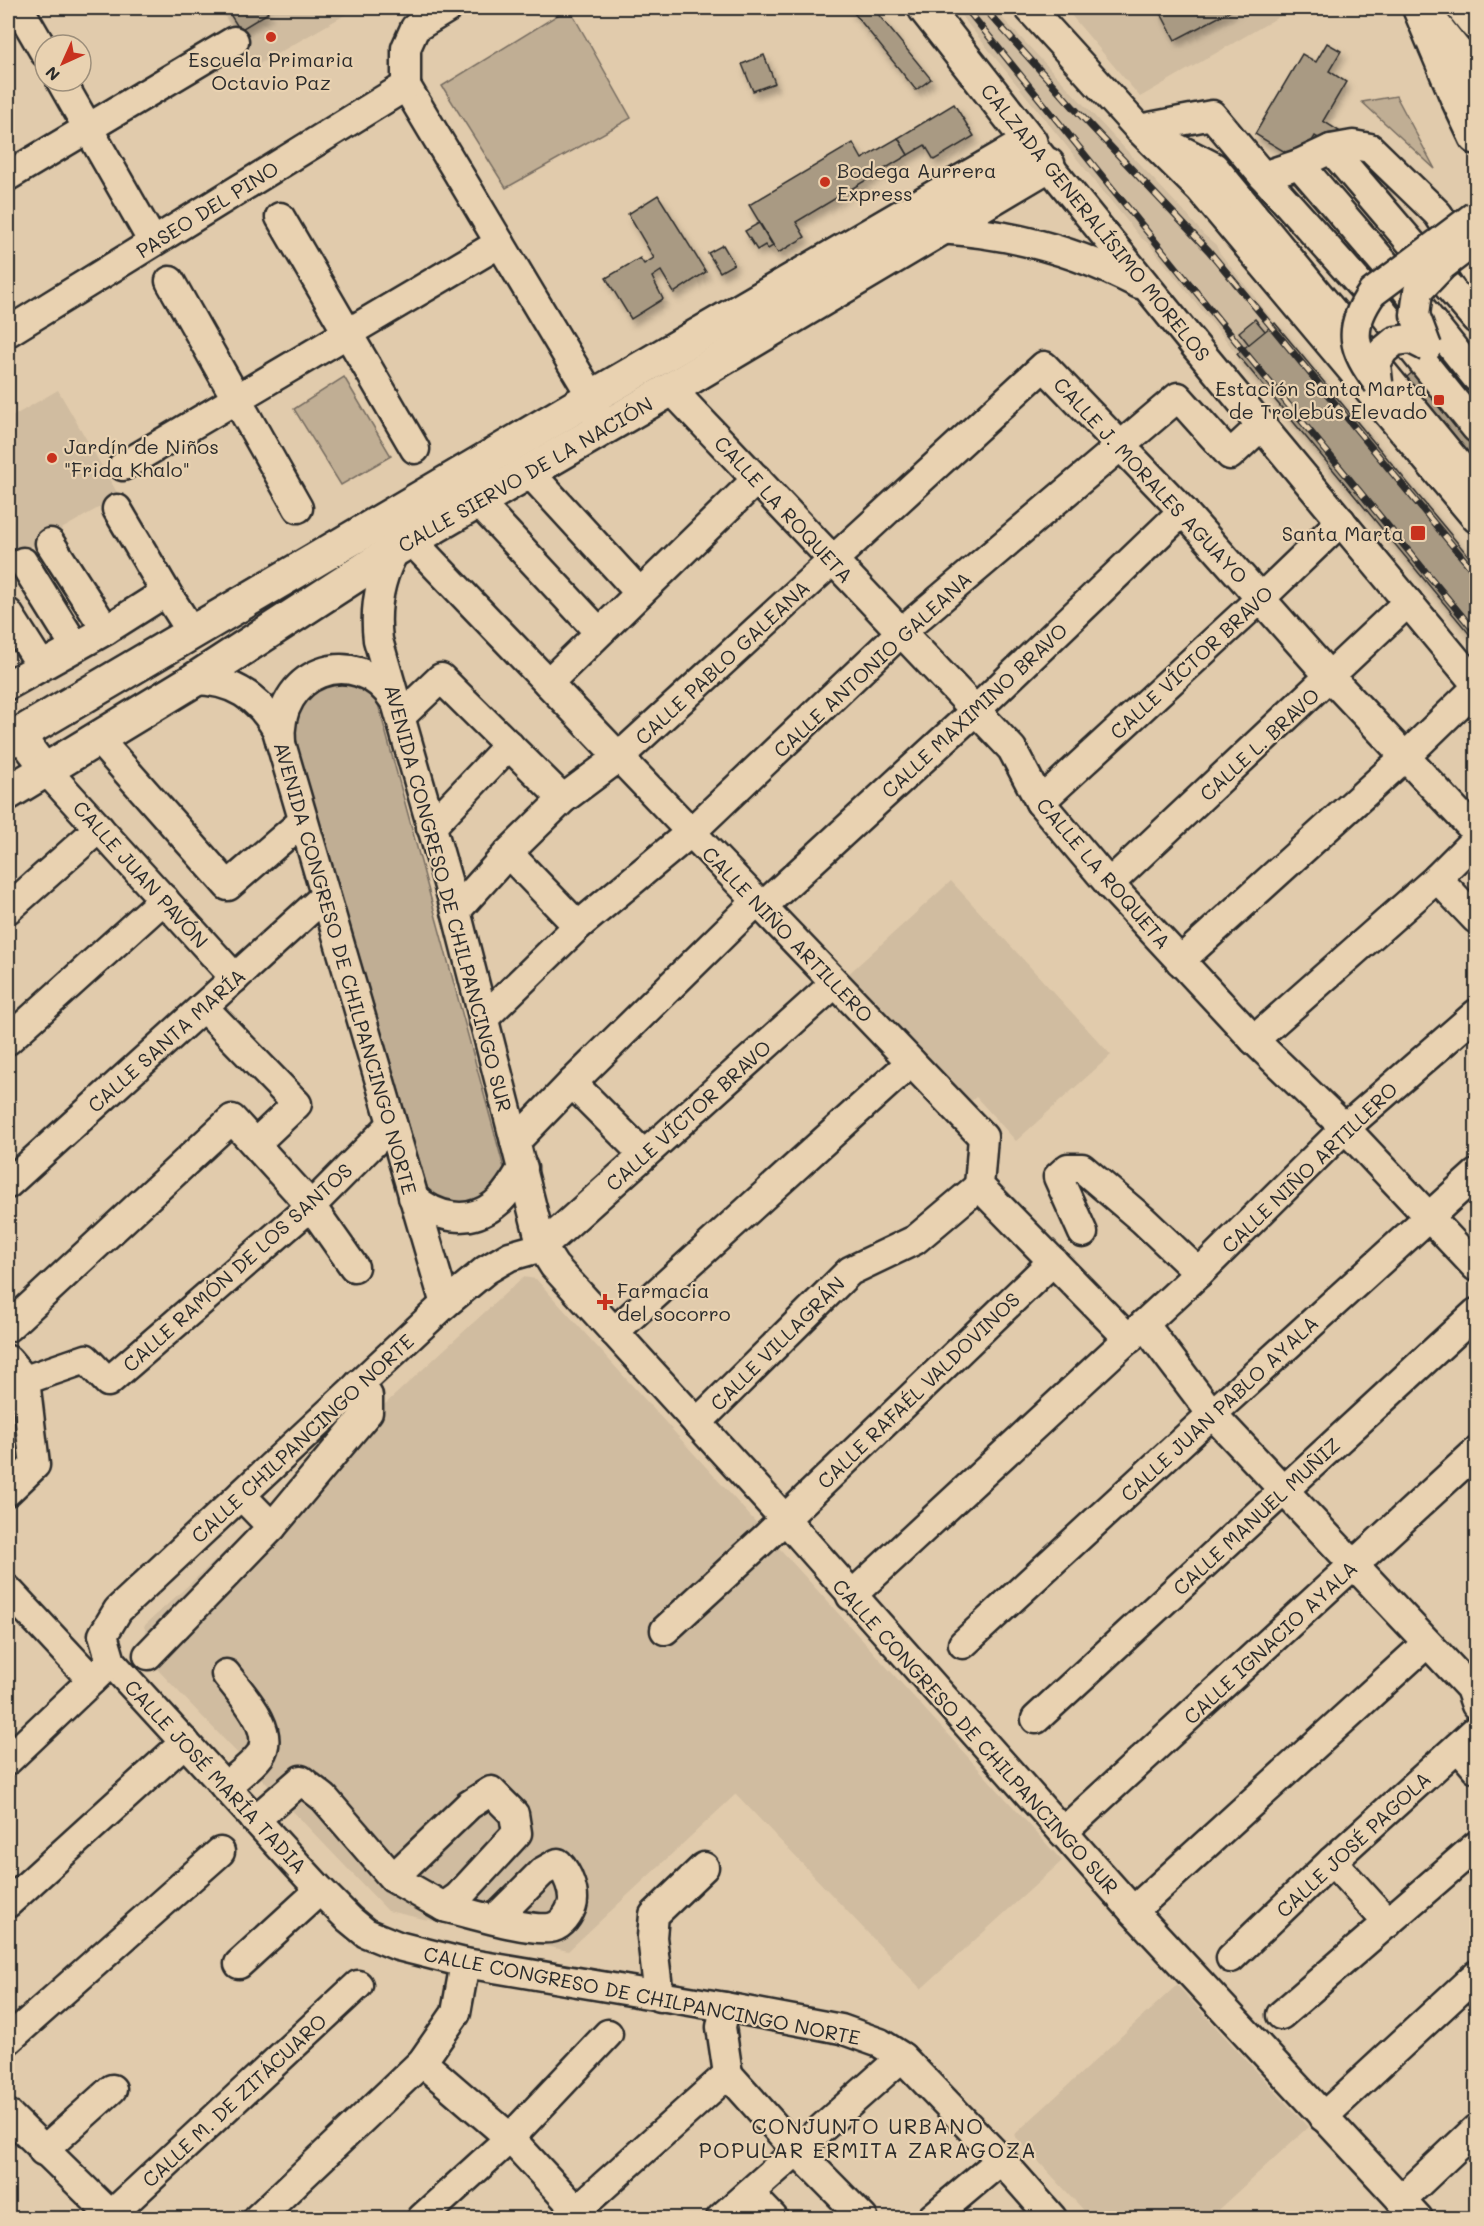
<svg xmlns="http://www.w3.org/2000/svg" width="1484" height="2226" font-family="Mali,sans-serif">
	<defs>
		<filter id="shadow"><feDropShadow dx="3.5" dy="6" stdDeviation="3" flood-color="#0004"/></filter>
	</defs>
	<rect width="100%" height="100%" fill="#e1cbac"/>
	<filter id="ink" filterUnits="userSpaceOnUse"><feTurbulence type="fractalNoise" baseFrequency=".0167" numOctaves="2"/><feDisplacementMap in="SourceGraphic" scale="12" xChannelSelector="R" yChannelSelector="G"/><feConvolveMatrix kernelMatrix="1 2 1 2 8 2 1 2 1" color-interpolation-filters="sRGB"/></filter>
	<g filter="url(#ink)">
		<g fill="#d0bca0">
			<path d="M220 8H357L254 67Z"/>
			<path d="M955 8H993L1188 216 1203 234 1216 245 1219 252 1275 323 1476 565V642L1237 354 1149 244 1140 237Z"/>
			<path d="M1065 8H1294L1140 97Z"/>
			<path d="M58 390 119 496 8 560V419Z"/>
			<path d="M951 881 1111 1055 1016 1141 976 1097 963 1108 844 978Z"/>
			<path d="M523 1277 536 1279 1062 1861 921 1989 736 1794 568 1951 388 1911 158 1670 144 1626Z"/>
			<path d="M1177 1985 1308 2127 1209 2218H1091L1014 2135Z"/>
		</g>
		<g fill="#c0ae94" stroke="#766c60" stroke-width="1.5">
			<path d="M569 8 631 118 506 188 442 86Z"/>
			<path d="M1396 96 1435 169 1362 102Z"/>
			<path d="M344 377 391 456 341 485 294 409Z"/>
			<path d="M323 672 374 689 507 1179 472 1211 430 1197 290 721Z"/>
		</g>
		<g fill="#a99a83" stroke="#2b2b2b" stroke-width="1.5" filter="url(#shadow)">
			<path d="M226 8H265L268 13 240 30Z"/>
			<path d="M850 8H873L931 79 916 90Z"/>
			<path d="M1158 8H1236L1175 40Z"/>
			<path d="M1327 43 1341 51 1329 71 1346 82 1323 121 1344 134 1390 186 1384 190 1419 230 1411 237 1332 146 1315 136 1300 161 1255 134 1302 54 1316 62Z"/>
			<path d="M764 55 775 83 753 91 742 64Z"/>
			<path d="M954 104 974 136 934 160 925 145 908 155 898 138Z"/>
			<path d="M898 138 908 155 796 222 805 237 778 253 749 205 853 143 862 159Z"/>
			<path d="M658 195 706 272 674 293 661 271 652 277 663 299 631 319 606 278 640 258 644 264 654 258 628 214Z"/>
			<path d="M759 223 773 246 768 249 765 245 757 250 745 231Z"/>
			<path d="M723 245 734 264 720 272 708 253Z"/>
			<path d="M1255 319 1270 337 1254 351 1239 332Z"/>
			<path d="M1275 323 1476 565V642L1237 354Z"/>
			<path d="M1428 359 1476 418V475L1401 382Z"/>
		</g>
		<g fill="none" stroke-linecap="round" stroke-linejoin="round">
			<g stroke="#2b2b2b" stroke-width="33">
				<g id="minor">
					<path d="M19 8 45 53"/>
					<path d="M448 8 415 28 406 48V86L592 397 598 419"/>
					<path d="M1029 8 1139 129 1200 189 1476 518"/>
					<path d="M61 81 153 242"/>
					<path d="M1139 129 1212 115 1263 176 1364 289 1476 428"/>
					<path d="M1163 141 1214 167 1476 486"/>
					<path d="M1035 149 1196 347 1476 684"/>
					<path d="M1331 149 1476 319"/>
					<path d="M1299 164 1397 278 1476 377"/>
					<path d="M8 176 234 41"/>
					<path d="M1263 176 1299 164 1331 149 1353 145 1370 148 1438 214 1476 273"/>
					<path d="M280 217 415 449"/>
					<path d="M938 229C1010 233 1075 250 1139 284"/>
					<path d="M170 281 298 508"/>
					<path d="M8 332 406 86"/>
					<path d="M671 389 1012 749 1040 802 1109 884 1254 1040 1345 1128 1476 1267"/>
					<path d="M123 466 500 243"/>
					<path d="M529 472 640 593"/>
					<path d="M478 502 599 632"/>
					<path d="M117 509 166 592"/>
					<path d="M411 540 983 1137 979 1186 1129 1339"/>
					<path d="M50 543 106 630"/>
					<path d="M396 549C379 578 374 607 378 640L456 911 542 1247 554 1266 784 1518 1133 1911 1418 2218"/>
					<path d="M23 562 75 646"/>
					<path d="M8 613 41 665"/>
					<path d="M194 680C232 680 259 697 277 730L445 1304"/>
					<path d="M548 683 757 479"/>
					<path d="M8 685 106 630 166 592 191 631"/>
					<path d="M401 716 441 678 563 799"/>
					<path d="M19 734 46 770 235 978"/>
					<path d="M98 739 228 886 303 821"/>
					<path d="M281 743C274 673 355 641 394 700"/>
					<path d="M1040 802 1261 598 1341 521"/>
					<path d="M431 827 509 745"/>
					<path d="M508 853 578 926"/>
					<path d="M1437 878 1476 919"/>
					<path d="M1109 884 1408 602"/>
					<path d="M762 907 976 710 1183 511"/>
					<path d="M8 909 99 828"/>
					<path d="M456 911 508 853 563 799 619 757 1044 366 1183 511 1330 677 1476 832"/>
					<path d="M1180 961 1406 756 1476 688"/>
					<path d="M835 983 542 1247 510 1256 486 1270 445 1304 118 1610 103 1635 111 1662 320 1890 349 1919 366 1933 398 1946 465 1963 725 2007 841 2029 880 2043 902 2057 1001 2160 1052 2218"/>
					<path d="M203 1007 297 1104 256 1143"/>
					<path d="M483 1019 578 926 691 832 900 633 1178 397 1230 455 1262 425"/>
					<path d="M8 1040 164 899"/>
					<path d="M1254 1040 1437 878 1476 839"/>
					<path d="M572 1083 644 1155"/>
					<path d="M515 1142 572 1083 757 901"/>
					<path d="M8 1184 325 896"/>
					<path d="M413 1197C436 1218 468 1225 494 1205 507 1196 514 1180 523 1168"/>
					<path d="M1083 1233 1058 1177 1068 1168H1082L1143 1220 1199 1273"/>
					<path d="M1144 1324 1212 1414 1470 1688 1476 1705"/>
					<path d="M8 1327 232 1119 311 1206 354 1267"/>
					<path d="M614 1332 911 1062"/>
					<path d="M8 1360 25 1380"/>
					<path d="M25 1380 86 1359 108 1382 311 1206 392 1124"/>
					<path d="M697 1423 850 1271 915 1240 979 1186"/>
					<path d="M8 1491 35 1465 25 1380"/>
					<path d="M272 1527 368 1412V1396L359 1384"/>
					<path d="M8 1590 92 1680"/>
					<path d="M851 1596 1199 1273 1345 1128 1476 1014"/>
					<path d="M665 1630 765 1538 1053 1261"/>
					<path d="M963 1644 1212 1414 1476 1174"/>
					<path d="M148 1655 272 1527 241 1495"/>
					<path d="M1036 1719 1476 1313"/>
					<path d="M1458 1747 1476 1768"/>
					<path d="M8 1760 111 1662"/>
					<path d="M225 1787C236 1777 251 1767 260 1755 277 1730 240 1693 226 1674"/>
					<path d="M255 1820 301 1780 324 1798 393 1878 444 1907 458 1897 517 1833 514 1814 491 1791 469 1805 393 1878"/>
					<path d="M1063 1832 1476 1452"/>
					<path d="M1332 1861 1388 1923"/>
					<path d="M8 1903 185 1742"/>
					<path d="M444 1907C470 1913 526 1931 550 1928 562 1926 568 1916 572 1906 576 1893 567 1872 558 1863L542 1872 495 1919"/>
					<path d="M1133 1911 1427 1643"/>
					<path d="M1231 1958 1332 1861 1476 1730"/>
					<path d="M239 1964 320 1890"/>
					<path d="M659 1997 652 1937 654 1915 704 1867"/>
					<path d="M725 2007 721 2027 728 2074"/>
					<path d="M1281 2015 1476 1846"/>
					<path d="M8 2040 220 1852"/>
					<path d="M422 2062 510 2138 584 2218"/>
					<path d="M728 2074 796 2150 863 2218"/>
					<path d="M8 2114 114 2218"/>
					<path d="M1323 2117 1476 1975"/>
					<path d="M43 2151 112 2089"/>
					<path d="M749 2193 773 2218"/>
					<path d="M1401 2200 1476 2129"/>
					<path d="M111 2215 358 1985"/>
					<path d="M258 2218 422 2062 456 2013 465 1963"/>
					<path d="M422 2218 510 2138 608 2034"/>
					<path d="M568 2218 728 2074"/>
					<path d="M721 2218 902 2057"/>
					<path d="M932 2218 1001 2160"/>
				</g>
			</g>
			<g stroke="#2b2b2b" stroke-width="38">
				<g id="major">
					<path d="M1464 8 1476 23"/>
					<path d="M1428 18 1455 52 1476 71"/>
					<path d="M8 741 592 397 1030 142 925 8"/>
					<path d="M8 793 194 680 396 549 671 389 1048 165"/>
				</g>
			</g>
			<g stroke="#2b2b2b" stroke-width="38">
				<path id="highway" d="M1420 9 1457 97 1476 137"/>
			</g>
			<use href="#minor" stroke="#e9d2b1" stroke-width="28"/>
			<use href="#major" stroke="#e9d2b1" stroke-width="33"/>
			<use href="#highway" stroke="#e9d2b1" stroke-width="33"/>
			<g stroke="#2b2b2b" stroke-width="7">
				<g id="rail">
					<path d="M966 8 1235 340 1476 633"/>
					<path d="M984 8 1074 108 1209 251 1476 574"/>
				</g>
			</g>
			<use href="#rail" stroke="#e9d2b1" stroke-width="4.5" stroke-dasharray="14" stroke-linecap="butt"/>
			<g stroke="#2b2b2b" stroke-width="33" stroke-linecap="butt">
				<g id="minor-bridge">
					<path d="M1427 347 1415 315 1418 291 1442 266 1476 240"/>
					<path d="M1378 383C1352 349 1347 329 1372 293L1476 215"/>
					<path d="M1378 383 1376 364 1383 351 1395 341 1411 339 1427 347"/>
				</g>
			</g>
			<use href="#minor-bridge" stroke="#e9d2b1" stroke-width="28"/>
		</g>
	</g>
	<g fill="#c8321e" stroke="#e9d2b1" stroke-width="2">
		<circle cx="271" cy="37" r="6"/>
		<circle cx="825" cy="182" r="6"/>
		<rect x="1433" y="394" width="12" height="12" rx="3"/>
		<circle cx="52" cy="458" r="6"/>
		<rect x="1410" y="525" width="16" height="16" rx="3"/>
		<path d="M602 1293h6v6h6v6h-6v6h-6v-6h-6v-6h6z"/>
	</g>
	<g text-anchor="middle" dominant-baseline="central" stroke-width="4.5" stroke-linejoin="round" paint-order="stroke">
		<g font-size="20" fill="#2b2b2b" stroke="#e9d2b1" text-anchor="start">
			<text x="271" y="59" text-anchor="middle">Escuela Primaria<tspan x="271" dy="23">Octavio Paz</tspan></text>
			<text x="837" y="170">Bodega Aurrera<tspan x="837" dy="23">Express</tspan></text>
			<text x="1427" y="388" text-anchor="end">Estación Santa Marta<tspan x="1427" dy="23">de Trolebús Elevado</tspan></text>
			<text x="64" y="446">Jardín de Niños<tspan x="64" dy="23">"Frida Khalo"</tspan></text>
			<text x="1404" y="533" text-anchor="end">Santa Marta</text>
			<text x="617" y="1290">Farmacia<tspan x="617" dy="23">del socorro</tspan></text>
		</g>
		<g font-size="20" fill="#2b2b2b" stroke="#e9d2b1">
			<text transform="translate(207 209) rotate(-32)">PASEO DEL PINO</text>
			<text transform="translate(1096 222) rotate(51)">CALZADA GENERALÍSIMO MORELOS</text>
			<text transform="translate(525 474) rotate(-30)">CALLE SIERVO DE LA NACIÓN</text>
			<text transform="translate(1151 480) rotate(47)">CALLE J. MORALES AGUAYO</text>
			<text transform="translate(784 509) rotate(47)">CALLE LA ROQUETA</text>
			<text transform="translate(722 662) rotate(-43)">CALLE PABLO GALEANA</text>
			<text transform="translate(1191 662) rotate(-43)">CALLE VÍCTOR BRAVO</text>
			<text transform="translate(872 664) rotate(-43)">CALLE ANTONIO GALEANA</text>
			<text transform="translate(974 710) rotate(-43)">CALLE MAXIMINO BRAVO</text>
			<text transform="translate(1259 744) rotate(-43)">CALLE L. BRAVO</text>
			<text transform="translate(1104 873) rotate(49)">CALLE LA ROQUETA</text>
			<text transform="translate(141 874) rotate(48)">CALLE JUAN PAVÓN</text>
			<text transform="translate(449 898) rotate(75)">AVENIDA CONGRESO DE CHILPANCINGO SUR</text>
			<text transform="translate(788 934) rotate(46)">CALLE NIÑO ARTILLERO</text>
			<text transform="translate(346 968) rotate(74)">AVENIDA CONGRESO DE CHILPANCINGO NORTE</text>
			<text transform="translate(166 1040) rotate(-42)">CALLE SANTA MARÍA</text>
			<text transform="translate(688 1115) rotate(-42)">CALLE VÍCTOR BRAVO</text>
			<text transform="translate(1309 1167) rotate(-44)">CALLE NIÑO ARTILLERO</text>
			<text transform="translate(237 1267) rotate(-42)">CALLE RAMÓN DE LOS SANTOS</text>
			<text transform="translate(777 1343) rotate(-45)">CALLE VILLAGRÁN</text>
			<text transform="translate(918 1390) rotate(-44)">CALLE RAFAÉL VALDOVINOS</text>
			<text transform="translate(1219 1408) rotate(-43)">CALLE JUAN PABLO AYALA</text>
			<text transform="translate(302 1438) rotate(-43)">CALLE CHILPANCINGO NORTE</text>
			<text transform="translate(1256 1516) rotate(-43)">CALLE MANUEL MUÑIZ</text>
			<text transform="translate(1270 1642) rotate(-43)">CALLE IGNACIO AYALA</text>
			<text transform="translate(976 1736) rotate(48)">CALLE CONGRESO DE CHILPANCINGO SUR</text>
			<text transform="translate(216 1776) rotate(47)">CALLE JOSÉ MARÍA TADIA</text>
			<text transform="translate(1353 1844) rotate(-43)">CALLE JOSÉ PAGOLA</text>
			<text transform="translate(642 1995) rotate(11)">CALLE CONGRESO DE CHILPANCINGO NORTE</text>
			<text transform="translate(234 2100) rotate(-43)">CALLE M. DE ZITÁCUARO</text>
		</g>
		<g font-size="21" letter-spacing="1.5" fill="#2b2b2b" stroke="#e9d2b1">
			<text x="868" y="2125">CONJUNTO URBANO<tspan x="868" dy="24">POPULAR ERMITA ZARAGOZA</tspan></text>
		</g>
	</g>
	<rect width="1484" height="2226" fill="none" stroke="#e9d2b1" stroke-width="30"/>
	<rect x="15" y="15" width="1454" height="2196" fill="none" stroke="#2b2b2b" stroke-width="2" filter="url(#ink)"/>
	<g transform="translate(63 63) rotate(225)"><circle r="28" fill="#e9d2b1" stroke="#9d8f7b" stroke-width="1.5"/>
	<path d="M0-4.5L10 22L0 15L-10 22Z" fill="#c8321e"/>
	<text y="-9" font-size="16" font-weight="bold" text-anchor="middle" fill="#2b2b2b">N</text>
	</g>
</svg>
